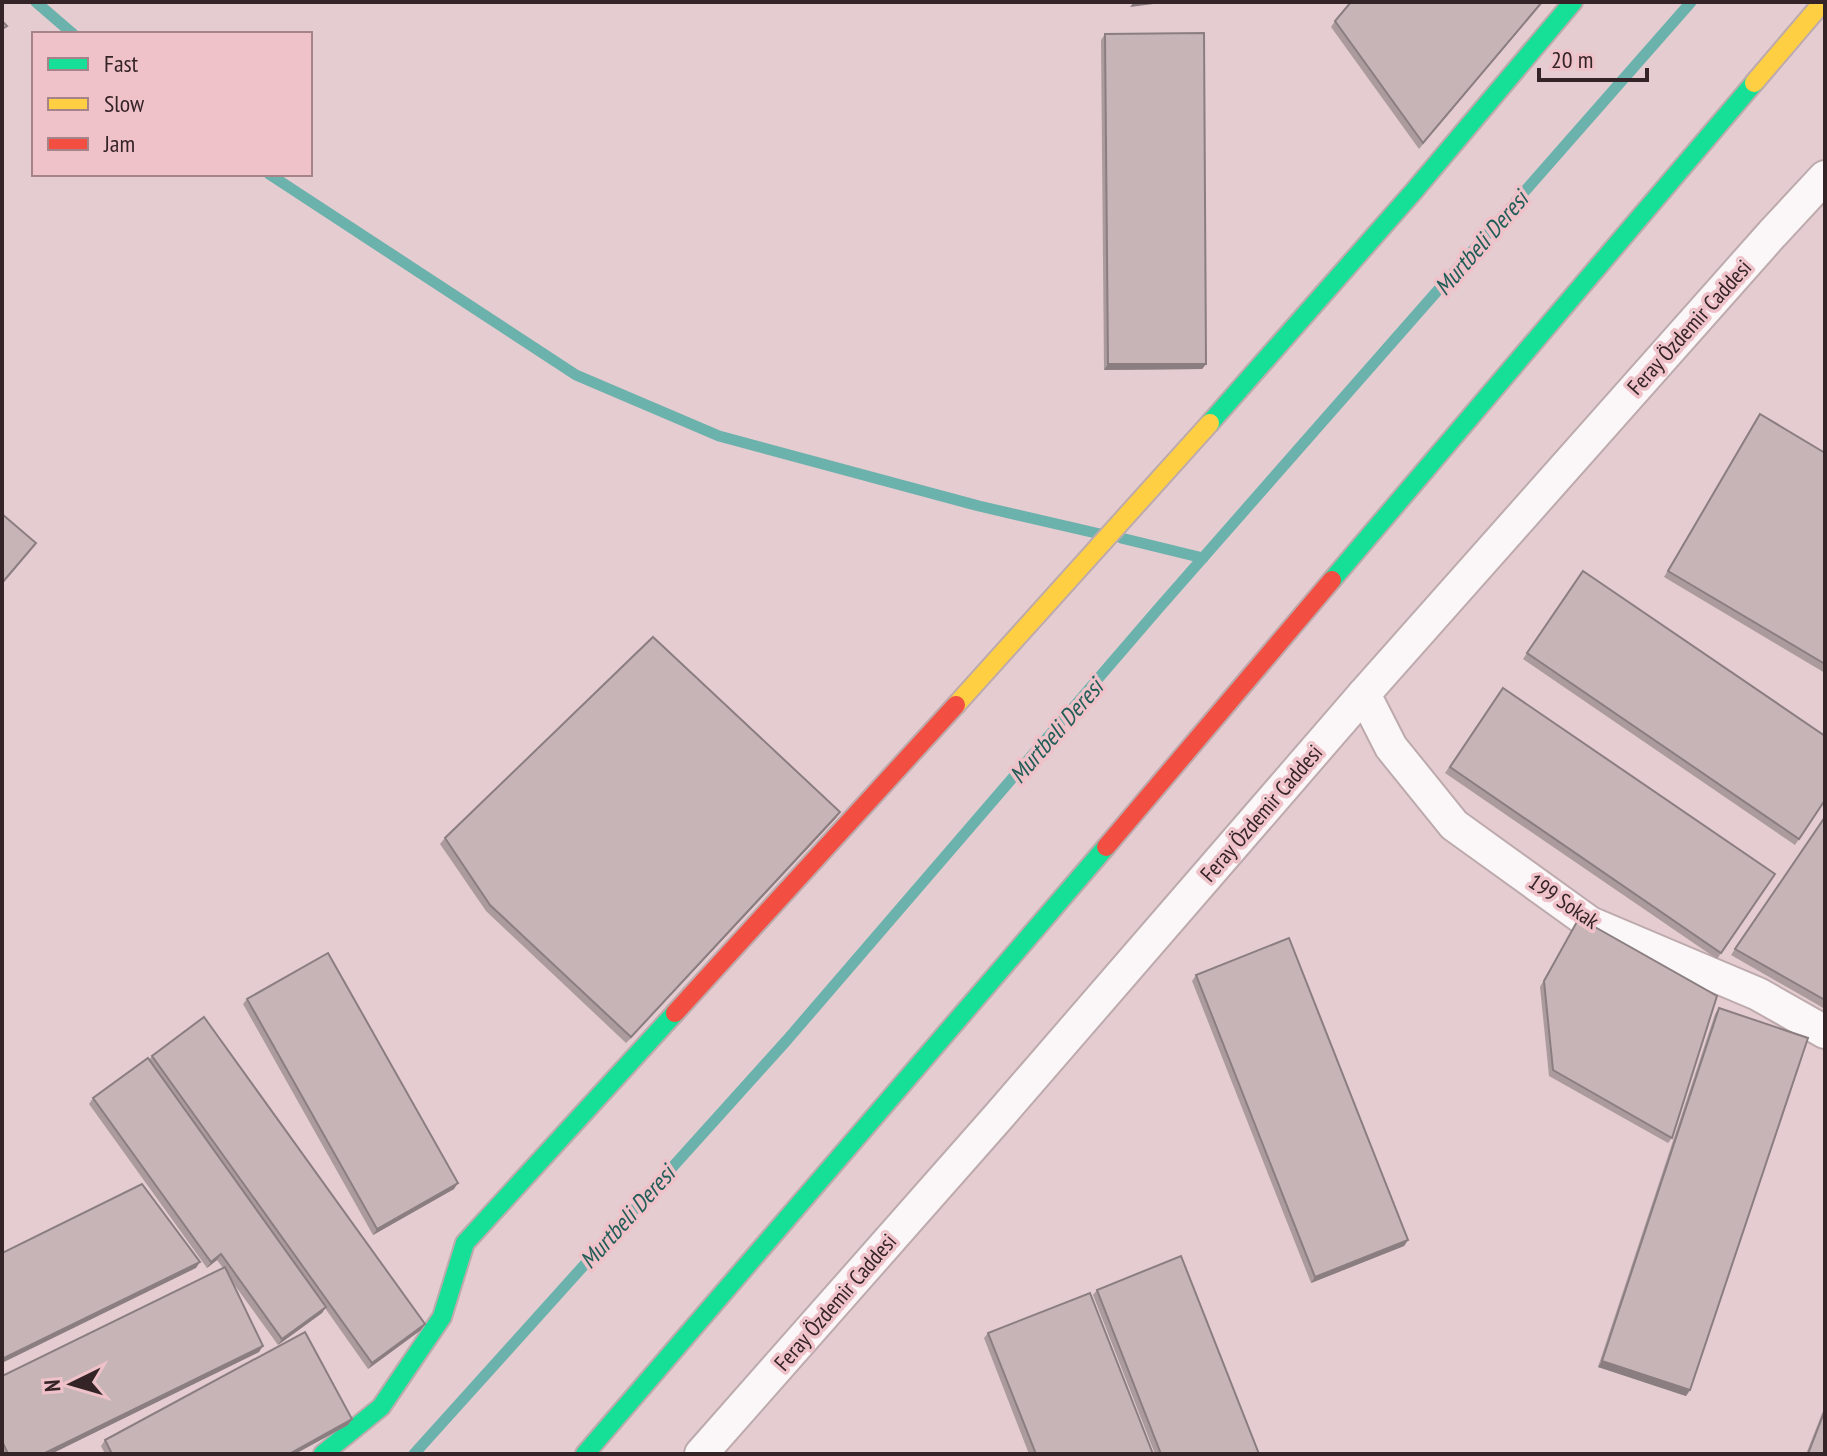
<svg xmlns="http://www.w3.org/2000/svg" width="1827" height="1456" font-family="'PT Sans Narrow',sans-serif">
	<rect width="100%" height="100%" fill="#e4ccd0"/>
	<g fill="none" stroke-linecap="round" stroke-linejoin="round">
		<g stroke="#6bb1ac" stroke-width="11">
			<path d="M36 2 73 34"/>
			<path d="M269 174 576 375 719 436 979 506 1100 534"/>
			<path d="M1121 538 1203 558"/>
			<path d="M414 1454 787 1040 1158 609 1691 2"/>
		</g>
		<g stroke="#bdaaad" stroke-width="36">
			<g id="street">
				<path d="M1364 694 1391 747 1454 825 1590 923 1758 994 1825 1032"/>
				<path d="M701 1454 999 1116 1364 694 1772 234 1825 177"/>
			</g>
		</g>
		<g stroke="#bdaaad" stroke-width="22">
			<g id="fast">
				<path d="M1210 423 1414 191 1573 2"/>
				<path d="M1332 580 1754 83"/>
				<path d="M323 1454 381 1407 442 1317 465 1243 675 1013"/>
				<path d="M585 1454 1106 847"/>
			</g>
		</g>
		<g stroke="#bdaaad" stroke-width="22">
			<g id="slow">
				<path d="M1754 83 1823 2"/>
				<path d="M956 705 1210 423"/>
			</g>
		</g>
		<g stroke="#bdaaad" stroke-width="22">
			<g id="jam">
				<path d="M1106 847 1332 580"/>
				<path d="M675 1013 956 705"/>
			</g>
		</g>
		<use href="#street" stroke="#fbf7f8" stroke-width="32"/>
		<use href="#fast" stroke="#16e098" stroke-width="18"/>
		<use href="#slow" stroke="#ffcf43" stroke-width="18"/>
		<use href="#jam" stroke="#f24e42" stroke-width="18"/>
	</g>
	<g fill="#ab9b9d">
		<path d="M1543 2 1419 149 1331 27 1335 21Z"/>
		<path d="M1105 34 1206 364 1202 369 1104 370 1101 40Z"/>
		<path d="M1756 420 1825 453V673L1664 577Z"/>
		<path d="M1583 571 1825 800 1795 845 1523 659Z"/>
		<path d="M1503 688 1775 874 1717 959 1445 773Z"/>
		<path d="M1825 816V1009L1731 955Z"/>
		<path d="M836 818 626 1043 486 911 440 844 445 838Z"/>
		<path d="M1579 918 1672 1138 1668 1143 1549 1076 1540 987Z"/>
		<path d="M1196 975 1408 1240 1404 1246 1311 1283 1192 981Z"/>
		<path d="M247 999 454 1189 373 1235 243 1004Z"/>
		<path d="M1719 1008 1690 1390 1686 1396 1598 1367 1715 1014Z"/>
		<path d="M152 1056 421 1330 368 1369 325 1308 322 1313 278 1345 231 1280 259 1352 51 1454H2V1376L223 1268 217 1260 207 1268 89 1104 93 1098 149 1060Z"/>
		<path d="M1097 1290 1259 1454H1155L1093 1295Z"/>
		<path d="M988 1333 1153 1454H1029L984 1338Z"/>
		<path d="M1825 1406V1454H1806Z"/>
		<path d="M352 1419 348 1425 295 1454H105L101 1446 105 1440Z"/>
	</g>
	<g fill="#8b7e80">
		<path d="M1134 2H1169L1130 7Z"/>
		<path d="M1108 364H1206L1202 369 1104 370Z"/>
		<path d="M840 812 836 818 626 1043 631 1037Z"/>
		<path d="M458 1183 454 1189 373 1235 377 1229Z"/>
		<path d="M1408 1240 1404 1246 1311 1283 1315 1277Z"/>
		<path d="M221 1254 217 1260 207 1268 211 1262Z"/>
		<path d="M200 1262 196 1268 2 1363V1359Z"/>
		<path d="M326 1307 322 1313 278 1345 282 1339Z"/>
		<path d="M425 1324 421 1330 368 1369 372 1363Z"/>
		<path d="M263 1346 259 1352 51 1454H43Z"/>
		<path d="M1602 1361 1690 1390 1686 1396 1598 1367Z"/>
		<path d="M352 1419 348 1425 295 1454H289Z"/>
	</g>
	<g fill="#c7b4b7" stroke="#8b7e80" stroke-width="2">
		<path d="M1351 2H1542L1423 143 1335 21Z"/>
		<path d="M2 21 7 26 2 29Z"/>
		<path d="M1204 33 1206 364H1108L1105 34Z"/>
		<path d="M1760 414 1825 453V664L1668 571Z"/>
		<path d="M2 514 36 543 2 583Z"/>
		<path d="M1583 571 1825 736V800L1799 839 1527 653Z"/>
		<path d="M653 637 840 812 631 1037 490 905 445 838Z"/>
		<path d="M1503 688 1775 874 1721 953 1450 767Z"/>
		<path d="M1825 817V1000L1735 949Z"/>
		<path d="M1579 918 1717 996 1672 1138 1553 1070 1544 981Z"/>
		<path d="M1289 938 1408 1240 1315 1277 1196 975Z"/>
		<path d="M328 953 458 1183 377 1229 247 999Z"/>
		<path d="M1719 1008 1808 1038 1690 1390 1602 1361Z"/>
		<path d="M204 1017 425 1324 372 1363 152 1056Z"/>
		<path d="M148 1058 326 1307 282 1339 221 1254 211 1262 93 1098Z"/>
		<path d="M142 1184 200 1262 2 1359V1253Z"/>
		<path d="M1181 1256 1259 1454H1161L1097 1290Z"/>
		<path d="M225 1267 263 1346 43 1454H8L2 1441V1376Z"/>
		<path d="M1090 1293 1153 1454H1036L988 1333Z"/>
		<path d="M305 1332 352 1419 289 1454H112L105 1440Z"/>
		<path d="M1825 1410V1454H1808Z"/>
	</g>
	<g text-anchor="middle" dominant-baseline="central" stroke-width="7" stroke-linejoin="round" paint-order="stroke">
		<g font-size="22" fill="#352427" stroke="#efc2c9">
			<text transform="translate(1689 327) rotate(-48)">Feray Özdemir Caddesi</text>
			<text transform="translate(1261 813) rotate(-49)">Feray Özdemir Caddesi</text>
			<text transform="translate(1564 901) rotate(34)">199 Sokak</text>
			<text transform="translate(835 1302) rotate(-49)">Feray Özdemir Caddesi</text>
		</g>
		<g font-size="24" font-style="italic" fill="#225d58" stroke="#efc2c9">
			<text transform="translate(1481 243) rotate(-49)">Murtbeli Deresi</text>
			<text transform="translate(1056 731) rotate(-49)">Murtbeli Deresi</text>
			<text transform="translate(627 1217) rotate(-48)">Murtbeli Deresi</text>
		</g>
	</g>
	<rect width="1827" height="1456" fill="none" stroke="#352427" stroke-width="8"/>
	<rect x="32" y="32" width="280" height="144" fill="#efc2c9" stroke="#a58388" stroke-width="2"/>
	<rect x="48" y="58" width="40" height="12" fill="#16e098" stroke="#a58388" stroke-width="2"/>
	<text x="104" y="72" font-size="24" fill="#352427">Fast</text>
	<rect x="48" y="98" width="40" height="12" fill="#ffcf43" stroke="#a58388" stroke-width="2"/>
	<text x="104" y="112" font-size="24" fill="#352427">Slow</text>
	<rect x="48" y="138" width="40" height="12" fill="#f24e42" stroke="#a58388" stroke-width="2"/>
	<text x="104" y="152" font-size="24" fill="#352427">Jam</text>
	<g transform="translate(72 1384) rotate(265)" stroke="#efc2c9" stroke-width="6" paint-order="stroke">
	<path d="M0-6L14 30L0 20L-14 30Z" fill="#352427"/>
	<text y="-12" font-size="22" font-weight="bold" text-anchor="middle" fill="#352427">N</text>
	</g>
	<path d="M1539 68v12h108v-12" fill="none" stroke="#352427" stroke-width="4"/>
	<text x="1551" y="68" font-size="24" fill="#352427" stroke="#efc2c9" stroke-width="6" paint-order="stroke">20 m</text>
</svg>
